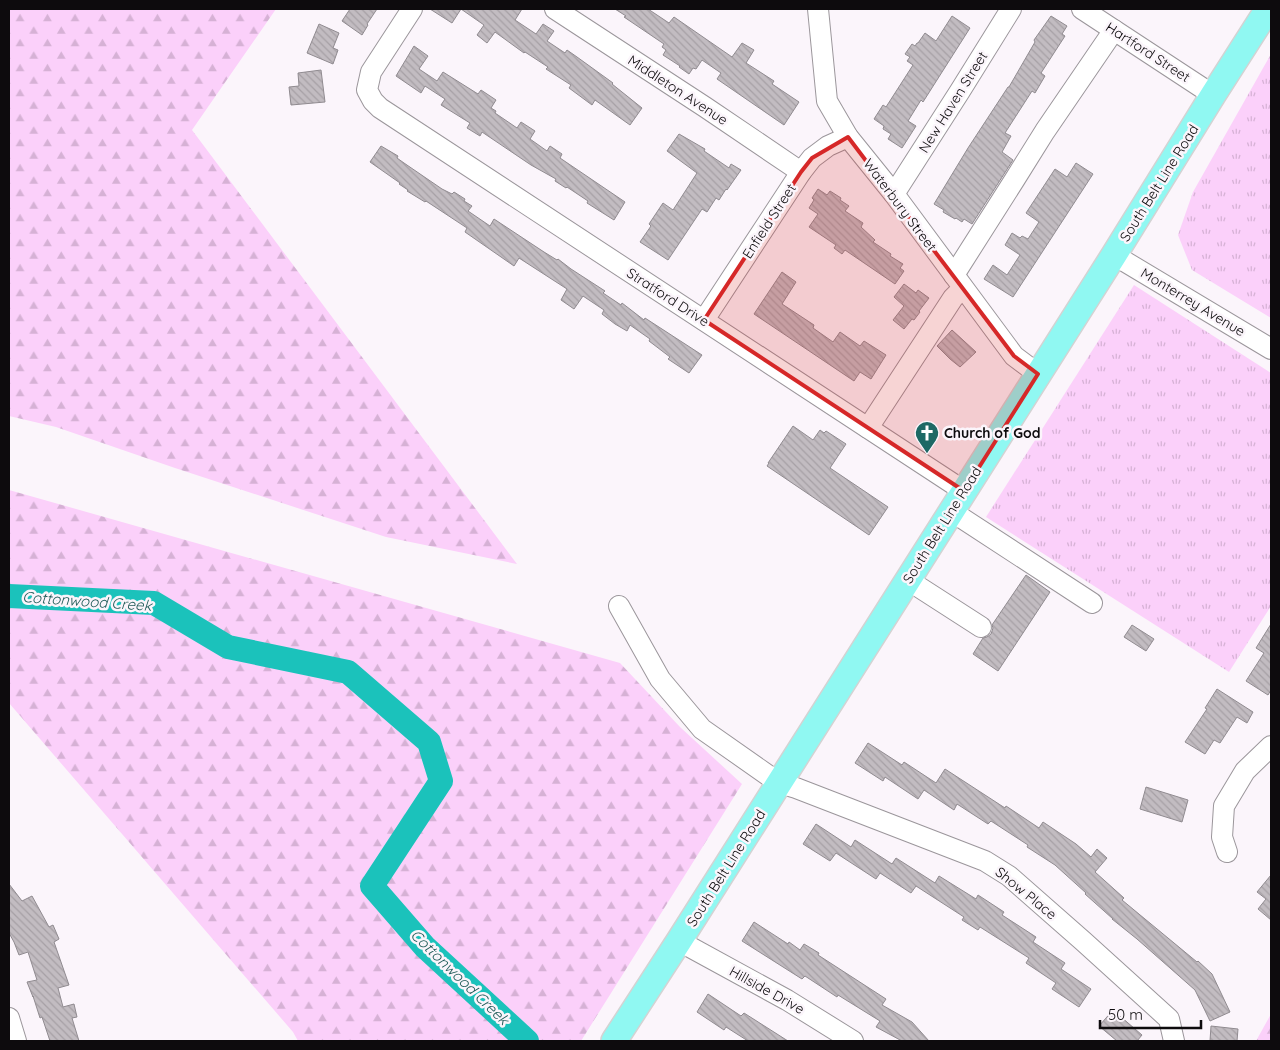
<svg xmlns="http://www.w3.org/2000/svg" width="1280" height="1050" font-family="Quicksand,sans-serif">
	<defs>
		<pattern id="grass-tufts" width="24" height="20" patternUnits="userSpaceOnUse" patternTransform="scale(1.25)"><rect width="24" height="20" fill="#fbd0fa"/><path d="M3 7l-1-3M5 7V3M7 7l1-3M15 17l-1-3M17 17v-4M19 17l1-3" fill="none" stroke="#d6b1d5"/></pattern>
		<pattern id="forest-firs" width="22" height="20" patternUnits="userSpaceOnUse" patternTransform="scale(1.25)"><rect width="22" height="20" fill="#fbd0fa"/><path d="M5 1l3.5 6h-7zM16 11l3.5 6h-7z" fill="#d6b1d5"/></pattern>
		<pattern id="building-back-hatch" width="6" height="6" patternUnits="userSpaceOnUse" patternTransform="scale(1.25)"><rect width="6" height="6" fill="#c2bcc1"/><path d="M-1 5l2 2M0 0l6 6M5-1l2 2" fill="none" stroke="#a6a0a5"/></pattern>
	</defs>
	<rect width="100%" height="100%" fill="#fbf5fb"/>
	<g fill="url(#grass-tufts)">
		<path d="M1271 54V318L1192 270 1178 235 1193 192Z"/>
		<path d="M1134 285 1271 373V606L1229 672 986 517Z"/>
	</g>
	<g fill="url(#forest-firs)">
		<path d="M9 9H276L192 130 517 564 386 537 175 468 56 427 9 416Z"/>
		<path d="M9 490 620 663 680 727 742 784 581 1041H298L293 1032 9 703Z"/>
		<path d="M1271 1014V1041H1256Z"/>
	</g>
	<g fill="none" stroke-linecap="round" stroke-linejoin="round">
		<path stroke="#1bc2bb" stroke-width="24" d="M9 596 154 603 228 647 348 672 429 742 441 781 372 886 425 947 527 1041"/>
	</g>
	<g fill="url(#building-back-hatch)" stroke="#908b90">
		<path d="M350 9H377L367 24 368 25 362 35 342 21Z"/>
		<path d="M430 9H522L515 20 536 34 543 24 554 31 547 41 565 53 567 50 577 57 613 83 612 84 642 108 630 125 595 100 592 105 569 88 571 85 546 69 548 67 525 52 524 53 495 32 487 43 477 35 484 25 461 9 452 23Z"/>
		<path d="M615 9H648L669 23 674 17 732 57 742 43 754 50 746 63 774 81 772 84 799 102 784 125 717 79 721 73 702 60 696 69 693 68 689 74 679 67 680 66 663 55 666 50 662 47 664 44 624 17 626 16Z"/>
		<path d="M952 16 970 28 923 102 921 100 908 121 916 126 902 148 888 139 891 134 883 129 884 126 874 119 883 105 886 107 913 65 907 61 910 57 905 54 912 44 915 46 917 43H918L925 33 936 41Z"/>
		<path d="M1051 16 1067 26 1062 34 1065 36 1041 73 1045 76 1035 93 1032 91 1005 133 1011 136 1002 152 1013 160 972 224 964 219 962 222 956 218 955 219 943 212 944 210 934 204 968 148 1008 87H1009L1035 42 1034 40Z"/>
		<path d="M319 24 339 33 333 48 338 50 333 64 307 53Z"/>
		<path d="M414 46 428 56 419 69 437 81 443 72 478 94 481 90 496 100 491 108 496 111 495 113 517 128 521 122 535 131 530 139 547 151 550 146 562 154 560 158 625 202 614 220 587 203 588 201 567 187 566 188 555 181 556 179 531 165 482 132 480 136 467 128 470 123 441 105 445 99 425 86 421 93 396 76Z"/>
		<path d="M321 70 325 102 291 105 289 87 299 86 298 73Z"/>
		<path d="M679 134 705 149 704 151 729 168 731 164 741 170 727 190 726 189 719 200 716 198 707 212 702 209 668 260 640 242 651 226 649 224 663 203 673 210 697 173 667 151Z"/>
		<path d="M381 146 398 156 397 158 404 163 442 189 452 194 454 192 465 199 464 201 472 206 468 211 490 226 494 219 544 252 557 260 558 259 571 269 605 291 603 293 621 305 622 303 644 320 645 318 702 355 689 373 668 359 670 357 649 341 650 339 630 325 627 331 615 324 602 314 604 310 583 296 574 309 561 300 567 289 519 258 514 266 465 232 467 228 426 201 425 202 407 191 408 190 399 184 400 183 370 162Z"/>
		<path d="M1076 163 1093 174 1013 297 984 279 993 265 1007 275 1020 255 1005 245 1012 233 1020 238 1022 236 1028 239 1039 222 1026 213 1055 169 1067 177Z"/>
		<path d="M818 189 827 195 830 191 841 198 840 200 849 206 845 211 863 223 861 227 875 240 873 242 891 254 890 256 903 264 900 268 904 271 895 284 845 250 842 254 834 248 836 245 809 227 818 214 809 208 814 200 812 198Z"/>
		<path d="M782 272 796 282 782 304 814 325 813 328 833 342 840 332 860 346 864 341 886 355 871 379 860 372 854 381 754 314Z"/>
		<path d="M904 284 916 293 918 290 929 298 919 311 920 312 914 320 912 319 904 329 893 320 904 306 894 297Z"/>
		<path d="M952 330 976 352 960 367 950 359 937 346Z"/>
		<path d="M793 426 813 440 820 430 824 433 826 431 846 444 830 468 888 507 869 535 767 466 769 463H768Z"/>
		<path d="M1026 575 1050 592 998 671 973 654 983 638 987 637 991 634 993 628 992 625Z"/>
		<path d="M1271 624V690L1268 695 1246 681 1264 653 1256 648Z"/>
		<path d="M1132 625 1154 639 1146 651 1124 637Z"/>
		<path d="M1217 689 1253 712 1247 723 1237 717 1220 743 1214 740 1205 754 1185 742 1207 709 1205 708Z"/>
		<path d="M868 743 902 765 904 762 936 783 945 769 1005 808 1006 806 1039 828 1043 822 1076 844 1091 857 1097 849 1107 858 1095 872 1124 898 1122 900 1197 962 1198 961 1212 974 1230 1012 1210 1021 1195 990 1137 939 1112 919H1113L1085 894 1086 893 1055 865 1027 847 1028 845 991 821 988 824 957 804 954 810 924 790 918 799 885 777 883 781 855 763Z"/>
		<path d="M1146 787 1188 800 1182 822 1140 809Z"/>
		<path d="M816 824 851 847 855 840 892 864 896 858 935 883 939 876 976 899 978 895 1004 912 1002 915 1036 937 1033 942 1065 963 1061 969 1091 989 1079 1007 1052 989 1056 983 1026 963 1029 958 980 927 978 930 962 920 964 917 916 886 911 893 880 873 876 879 836 853 830 861 803 844Z"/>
		<path d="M1271 875V920L1258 909 1266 899 1257 892Z"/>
		<path d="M9 884 22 901 32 896 49 927 53 925 59 939 54 942 69 985 58 988 63 1007 74 1004 77 1017 72 1018 79 1041H50L42 1017 40 1018 33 996V997L27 982 37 980 28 952 19 955 14 942 9 933Z"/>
		<path d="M754 922 788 944 789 942 800 950 804 944 819 953 818 955 886 999 882 1005 912 1022 929 1041H902L876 1027 880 1021 838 995 837 997 805 976 802 979 742 941Z"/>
		<path d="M708 994 741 1016 744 1013 788 1041H748L726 1027 724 1030 697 1012Z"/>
		<path d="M1113 1010 1142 1035 1137 1041H1117L1099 1026Z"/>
		<path d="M1211 1026 1238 1029 1237 1041H1210Z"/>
	</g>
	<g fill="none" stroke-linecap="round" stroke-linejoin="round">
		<g stroke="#9b969b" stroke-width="22">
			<g id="minor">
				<path d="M412 9 371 72 367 90 373 101 380 108 964 491"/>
				<path d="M555 9 705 107 801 172"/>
				<path d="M818 9 827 101 848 137 894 194 1014 356 1038 374"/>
				<path d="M1082 9 1213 95"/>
				<path d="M894 194 960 91 1011 9"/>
				<path d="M1114 255 1271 349"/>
				<path d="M954 275 1015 179 1045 131 1114 30"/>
				<path d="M704 320 801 172 812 158 828 146 848 137"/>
				<path d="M868 428 953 298 963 288"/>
				<path d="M951 511 1092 603"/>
				<path d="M908 580 981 627"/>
				<path d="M619 606 660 679 702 729 779 783 796 788 985 861 1009 876 1083 941 1169 1019 1174 1041"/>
				<path d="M1227 852 1222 837 1224 806 1245 771 1271 746"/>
				<path d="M679 941 787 1000 853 1041"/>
				<path d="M9 1018 16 1041"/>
			</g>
		</g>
		<g stroke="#d3d3d3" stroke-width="28">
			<path id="major" d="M614 1041 679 941 1114 255 1213 95 1268 9"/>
		</g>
		<use href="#minor" stroke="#fff" stroke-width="20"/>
		<use href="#major" stroke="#90f8f2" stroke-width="25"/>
	</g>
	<path fill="#d62828" fill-opacity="0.2" stroke="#d62828" stroke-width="4" stroke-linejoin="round" d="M848 137 1014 356 1038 374 964 491 704 320 801 172 812 158Z"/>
	<defs>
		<g id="church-pin" transform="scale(1.25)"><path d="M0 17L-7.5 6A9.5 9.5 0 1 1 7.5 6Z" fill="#1d6965" stroke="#fbf5fb"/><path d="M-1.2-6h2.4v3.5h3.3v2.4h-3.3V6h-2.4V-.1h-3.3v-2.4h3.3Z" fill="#fff"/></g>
	</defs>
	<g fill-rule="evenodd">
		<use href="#church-pin" x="927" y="433"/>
	</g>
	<g text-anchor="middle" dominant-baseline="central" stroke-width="5" stroke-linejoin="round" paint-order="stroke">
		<g font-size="14" fill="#0d0b0d" stroke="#fbf5fb">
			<text transform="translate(1148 52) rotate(33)">Hartford Street</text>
			<text transform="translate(678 90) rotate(33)">Middleton Avenue</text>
			<text transform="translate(953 102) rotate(-58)">New Haven Street</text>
			<text transform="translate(1159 183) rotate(-58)">South Belt Line Road</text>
			<text transform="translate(900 205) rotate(53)">Waterbury Street</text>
			<text transform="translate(769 221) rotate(-57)">Enfield Street</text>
			<text transform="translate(668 297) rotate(33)">Stratford Drive</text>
			<text transform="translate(1193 302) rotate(31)">Monterrey Avenue</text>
			<text transform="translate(942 525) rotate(-58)">South Belt Line Road</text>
			<text transform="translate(726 868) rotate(-58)">South Belt Line Road</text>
			<text transform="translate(1026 893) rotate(39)">Show Place</text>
			<text transform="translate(767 990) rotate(29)">Hillside Drive</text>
		</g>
		<g font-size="14" font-weight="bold" fill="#0d0b0d" stroke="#fbf5fb" text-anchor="start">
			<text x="944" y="433">Church of God</text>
		</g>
		<g font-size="15" font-style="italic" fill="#1f5b58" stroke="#fbf5fb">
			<text transform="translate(87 601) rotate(4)">Cottonwood Creek</text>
			<text transform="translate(460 977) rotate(44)">Cottonwood Creek</text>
		</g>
	</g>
	<rect width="1280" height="1050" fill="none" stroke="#0d0b0d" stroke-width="20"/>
	<path d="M1100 1020v8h101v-8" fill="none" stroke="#0d0b0d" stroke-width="2.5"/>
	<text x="1108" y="1020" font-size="15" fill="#0d0b0d" stroke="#fbf5fb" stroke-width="4" paint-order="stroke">50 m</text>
</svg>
